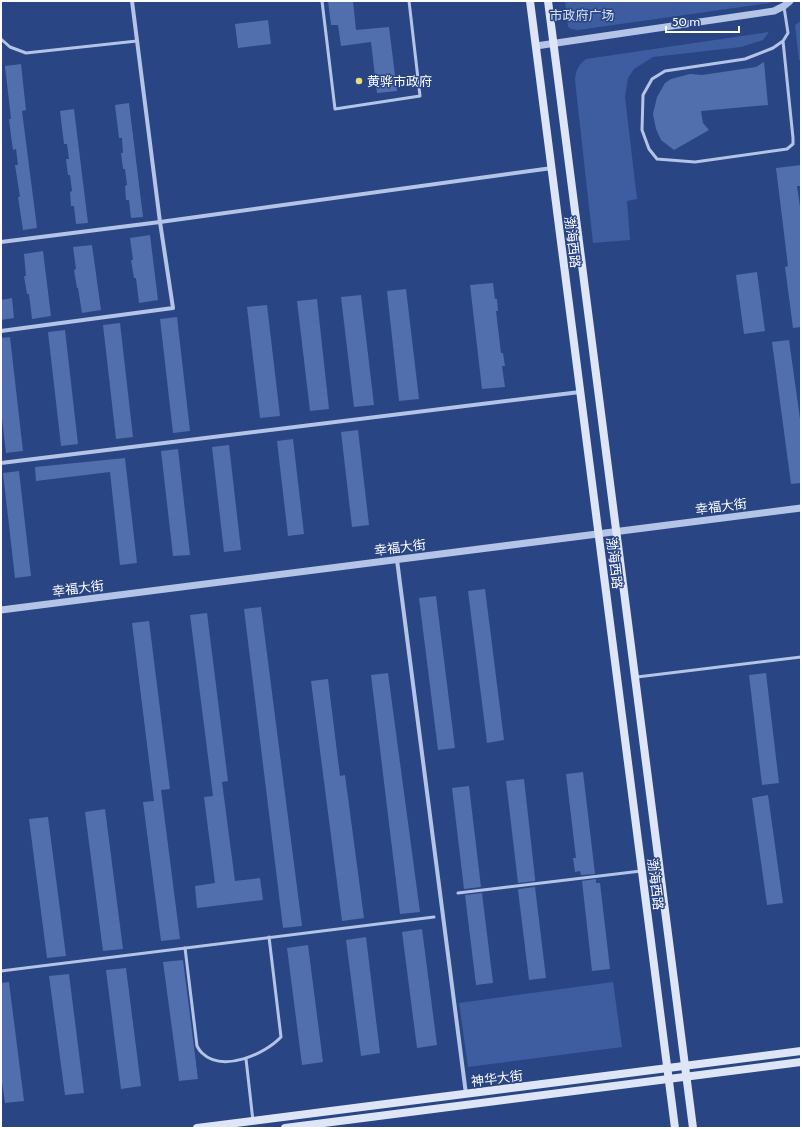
<svg xmlns="http://www.w3.org/2000/svg" width="802" height="1129" font-family="Cabin,'Noto Sans SC',sans-serif">
	<rect width="100%" height="100%" fill="#294584"/>
	<g fill="#3e5da1">
		<path d="M565 1H776L770 3 578 30 571 29 568 27Z"/>
		<path d="M801 21V60H799L795 25Z"/>
		<path d="M769 32 763 40 741 47 653 57 634 69 628 78 625 97 637 199 627 201 630 240 593 243 575 80C576 71 578 65 586 59Z"/>
		<path d="M613 982 622 1047 468 1067 459 1003Z"/>
	</g>
	<g fill="#516fac">
		<path d="M328 1H353L356 30 389 27 397 91 377 93 371 42 341 46 338 25H331Z"/>
		<path d="M268 20 271 44 238 48 235 24Z"/>
		<path d="M764 62 768 105 701 111 703 123 709 130 674 150 661 140 656 129 653 114 657 97 665 83 671 79 690 74 702 75 756 67Z"/>
		<path d="M21 64 26 110 22 111 37 228 23 230 18 197H20L15 165H18L16 149 13 150 11 136 9 119H11L5 66Z"/>
		<path d="M129 103 143 217 131 218 129 200H126L125 186 127 185 125 169H123L121 153H123L122 138H119L115 105Z"/>
		<path d="M74 109 88 223 76 224 74 206H71L70 192 72 191 70 175H68L66 159H69L67 144H64L60 111Z"/>
		<path d="M801 165V186H797L801 214V327L793 328 785 267 788 266 776 168Z"/>
		<path d="M150 235 158 300 139 303 136 278H134L131 260H133L130 238Z"/>
		<path d="M92 245 101 310 82 313 78 288H77L74 270 76 269 73 247Z"/>
		<path d="M43 251 51 316 32 319 29 294H27L24 276H26L24 254Z"/>
		<path d="M757 272 765 331 744 334 736 275Z"/>
		<path d="M493 283 495 299H497L498 311H496L501 353H503L505 366H502L505 387 482 389 470 285Z"/>
		<path d="M406 289 419 399 399 401 387 291Z"/>
		<path d="M361 295 374 405 354 407 341 297Z"/>
		<path d="M12 298 14 318 1 320V300Z"/>
		<path d="M317 299 329 409 310 411 297 301Z"/>
		<path d="M267 305 280 416 260 418 247 307Z"/>
		<path d="M177 317 190 431 173 433 160 319Z"/>
		<path d="M120 323 133 437 116 439 103 325Z"/>
		<path d="M65 330 78 444 61 446 48 332Z"/>
		<path d="M10 337 23 451 6 453 1 409V338Z"/>
		<path d="M789 340 801 426V483L791 484 772 342Z"/>
		<path d="M358 430 369 525 352 527 341 432Z"/>
		<path d="M293 439 304 534 288 536 277 441Z"/>
		<path d="M229 445 241 550 224 552 212 447Z"/>
		<path d="M178 449 190 555 173 556 161 451Z"/>
		<path d="M125 458 137 563 120 565 110 472 36 481 35 467Z"/>
		<path d="M19 471 31 576 15 578 3 473Z"/>
		<path d="M485 589 504 740 487 743 468 591Z"/>
		<path d="M436 596 455 748 438 750 419 598Z"/>
		<path d="M261 607 302 926 283 928 244 609Z"/>
		<path d="M207 613 228 781 222 782 235 881 260 878 263 900 197 908 195 886 215 883 204 797 213 796 190 615Z"/>
		<path d="M149 621 170 789 161 790 180 939 161 941 143 802 154 801 132 623Z"/>
		<path d="M388 673 420 912 400 914 371 675Z"/>
		<path d="M766 673 779 783 762 785 749 675Z"/>
		<path d="M328 679 340 776 345 775 364 918 342 921 311 681Z"/>
		<path d="M583 772 595 874 581 875 580 871 575 872 573 858H576L566 774Z"/>
		<path d="M524 779 535 878V881L518 883 506 781Z"/>
		<path d="M469 786 481 887 464 889 452 788Z"/>
		<path d="M768 795 783 903 767 905 752 798Z"/>
		<path d="M105 809 123 949 103 951 85 812Z"/>
		<path d="M48 817 66 956 47 958 29 819Z"/>
		<path d="M596 879V883H600L610 969 592 971 582 881Z"/>
		<path d="M535 887 546 978 529 980 518 890 519 889Z"/>
		<path d="M482 893 493 983 476 985 465 895Z"/>
		<path d="M422 929 437 1045 417 1048 402 932Z"/>
		<path d="M366 937 380 1053 361 1056 346 940Z"/>
		<path d="M308 945 323 1062 302 1065 287 948Z"/>
		<path d="M183 960 198 1079 179 1081 163 962Z"/>
		<path d="M126 968 141 1086 121 1089 106 970Z"/>
		<path d="M69 974 84 1093 65 1095 49 976Z"/>
		<path d="M9 982 24 1101 5 1103 1 1075V983Z"/>
	</g>
	<g fill="none" stroke-linecap="round" stroke-linejoin="round">
		<g stroke="#b3c4e7" stroke-width="3">
			<path d="M322 1 335 109 420 96 409 1"/>
			<path d="M1 39 10 47 26 53 137 41"/>
			<path d="M783 41 793 138V144L787 149 695 162 657 159 649 149 642 130 643 95 652 79 665 71 745 59 773 48 783 41 788 33 784 7"/>
			<path d="M637 677 801 657"/>
			<path d="M458 893 641 871"/>
			<path d="M185 948 197 1046C198 1048 200 1051 202 1053 223 1073 265 1054 281 1037L269 937"/>
			<path d="M1 971 434 917"/>
			<path d="M246 1059 253 1121"/>
		</g>
		<g stroke="#b3c4e7" stroke-width="4">
			<path d="M1 242 160 222 552 168"/>
			<path d="M1 331 173 308 160 222 132 1"/>
			<path d="M1 463 580 392"/>
			<path d="M397 560 466 1094"/>
		</g>
		<g stroke="#b3c4e7" stroke-width="7">
			<path d="M536 46 774 11 784 6 790 1"/>
			<path d="M1 610 801 508"/>
		</g>
		<g stroke="#dde5f7" stroke-width="8">
			<path d="M530 1 675 1128"/>
			<path d="M548 1 693 1128"/>
			<path d="M197 1128 801 1051"/>
			<path d="M285 1128 801 1062"/>
		</g>
	</g>
	<circle fill="#eedb7a" stroke="#294584" stroke-width="1.5" cx="359" cy="81" r="4"/>
	<g text-anchor="middle" dominant-baseline="central" stroke-width="3" stroke-linejoin="round" paint-order="stroke">
		<g font-size="13" fill="#d6e1f6" stroke="#294584">
			<text x="582" y="15">市政府广场</text>
		</g>
		<g font-size="13" fill="#fff" stroke="#294584" text-anchor="start">
			<text x="367" y="81">黄骅市政府</text>
		</g>
		<g font-size="13" fill="#fff" stroke="#294584">
			<text transform="translate(573 242) rotate(83)">渤海西路</text>
			<text transform="translate(721 506) rotate(-7)">幸福大街</text>
			<text transform="translate(400 547) rotate(-7)">幸福大街</text>
			<text transform="translate(615 563) rotate(83)">渤海西路</text>
			<text transform="translate(78 588) rotate(-7)">幸福大街</text>
			<text transform="translate(656 884) rotate(83)">渤海西路</text>
			<text transform="translate(497 1078) rotate(-7)">神华大街</text>
		</g>
	</g>
	<rect width="802" height="1129" fill="none" stroke="#ffffff" stroke-width="4"/>
	<path d="M666 26v6h73v-6" fill="none" stroke="#ffffff" stroke-width="2"/>
	<text x="672" y="26" font-size="12" fill="#ffffff" stroke="#294584" stroke-width="3" paint-order="stroke">50 m</text>
</svg>
